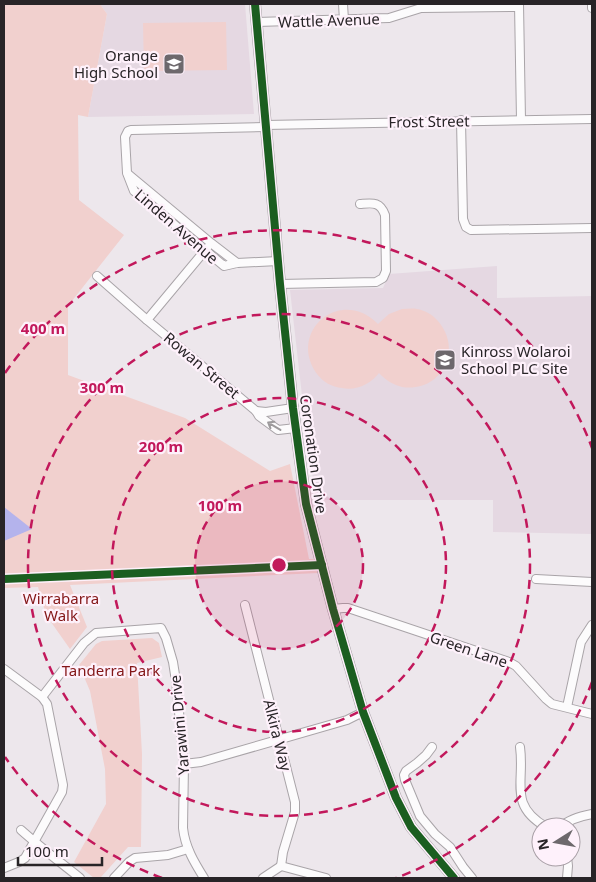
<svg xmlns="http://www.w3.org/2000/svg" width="596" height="882" font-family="'Noto Sans',sans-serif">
	<rect width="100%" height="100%" fill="#ede7ec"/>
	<g fill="#e5d8e2">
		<path d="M100 4H245L254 114 88 117 107 14Z"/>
		<path d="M497 266V298L592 296V534L493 532V500H316L305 422 290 290 383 288 389 274Z"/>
	</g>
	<g fill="#f1d0ce">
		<path d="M4 4H100L107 14 88 117 78 115 79 200 124 235 68 306V375L185 418 270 471 290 464 309 559H315L318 573 70 585 87 627 70 649 46 615 38 587 4 588Z"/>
		<path d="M226 22 227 70 144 71 143 23Z"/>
		<path d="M402 309C407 309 412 308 417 309 424 310 433 315 437 320 464 349 442 393 402 387 394 385 385 380 379 373 371 384 356 391 342 388 332 387 323 382 317 374 287 332 340 286 378 324L389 314Z"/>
		<path d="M152 638 159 643 162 657 137 663 142 754 141 847H128L101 877 94 878 74 862 106 804 105 769 90 691 79 665 96 644 102 641Z"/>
	</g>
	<path fill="#b4b3ec" d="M4 507 32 529 4 541Z"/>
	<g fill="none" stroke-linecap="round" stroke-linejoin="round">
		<g stroke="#a9a4a8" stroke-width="10">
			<g id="minor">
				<path d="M343 4 344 20"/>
				<path d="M519 4 521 120"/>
				<path d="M592 4V8"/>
				<path d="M257 22 389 18 421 8 519 7"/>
				<path d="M461 120 463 219 466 227 471 230 592 228"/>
				<path d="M265 125 592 119"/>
				<path d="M265 127 131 130 128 131 125 137 127 173 134 191 224 266 237 263 278 261"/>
				<path d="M128 174 211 243 237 263"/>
				<path d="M97 276 147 320 256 411 259 416 278 430 296 428"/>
				<path d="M280 284 376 282 383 278 386 271 385 215C380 201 372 203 360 204"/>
				<path d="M147 320 207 248"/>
				<path d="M256 411 266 412 293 408"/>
				<path d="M536 579 592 582"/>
				<path d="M245 605 295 802V812L283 852 281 866"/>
				<path d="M333 609 343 608H348L509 662 516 666 546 699 552 704 592 714"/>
				<path d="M4 669 42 697 47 704 63 785 62 792 25 858 19 862 4 868"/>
				<path d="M42 697 84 643 96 633 161 628 166 638 173 662 176 681 184 764 183 828C185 847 194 862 204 878"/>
				<path d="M567 707 581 642 592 625"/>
				<path d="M432 747 426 755 417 763 406 771 404 775 405 780 420 816 435 834 450 847 463 867 472 878"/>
				<path d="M520 747C525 782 508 805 546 827"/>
				<path d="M184 764 201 762 215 758 347 720 363 712"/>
				<path d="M561 827C569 819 581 816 592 814"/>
				<path d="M21 830C40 847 60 862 80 878"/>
				<path d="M567 857 568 866 567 878"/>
				<path d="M281 866 326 878"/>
				<path d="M114 878 129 862 135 858 168 855 188 849"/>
				<path d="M263 878 281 866"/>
			</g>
		</g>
		<g stroke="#a9a4a8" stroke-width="12">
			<path id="major" d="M255 4 280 284 293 408 306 504 333 609 363 712 396 798 411 827 454 878"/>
		</g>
		<use href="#minor" stroke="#fcfbfc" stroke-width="8"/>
		<use href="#major" stroke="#fcfbfc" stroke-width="10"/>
		<g stroke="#fef1fb" stroke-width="11">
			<g id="cycleway">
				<path d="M255 4 280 284 293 408 306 504 333 609 363 712 396 798 411 827 454 878"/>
				<path d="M4 579 322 565"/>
			</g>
		</g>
		<use href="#cycleway" stroke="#1b5e20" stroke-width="8"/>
	</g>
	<defs><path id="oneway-shaft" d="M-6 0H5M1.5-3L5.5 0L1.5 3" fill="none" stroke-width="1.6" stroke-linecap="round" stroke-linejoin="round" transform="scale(1.25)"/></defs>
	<use stroke="#9d9a9c" href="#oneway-shaft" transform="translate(274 426) rotate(-149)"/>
	<circle cx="279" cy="565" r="84" fill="#c2185b" fill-opacity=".12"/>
	<g fill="none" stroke="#c2185b" stroke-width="2.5" stroke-dasharray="9 6">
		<circle cx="279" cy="565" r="84"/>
		<circle cx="279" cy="565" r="167"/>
		<circle cx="279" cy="565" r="251"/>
		<path d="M592 682A334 334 0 0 1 396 878M162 878A334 334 0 0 1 5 757M5 373A334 334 0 0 1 592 448"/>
	</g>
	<defs>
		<g id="school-square" transform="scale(1.125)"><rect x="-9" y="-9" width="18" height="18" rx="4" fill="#6d686c" stroke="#fef1fb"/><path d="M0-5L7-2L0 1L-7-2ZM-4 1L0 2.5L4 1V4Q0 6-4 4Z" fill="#fff"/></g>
	</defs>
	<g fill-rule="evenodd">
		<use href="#school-square" x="174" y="64"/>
		<use href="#school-square" x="445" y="360"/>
	</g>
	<g text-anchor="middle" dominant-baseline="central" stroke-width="4.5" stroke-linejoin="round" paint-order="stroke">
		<g font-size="15" fill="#282427" stroke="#fef1fb">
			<text transform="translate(329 20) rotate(-2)">Wattle Avenue</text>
			<text transform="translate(429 121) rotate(-1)">Frost Street</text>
			<text transform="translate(177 226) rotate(41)">Linden Avenue</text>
			<text transform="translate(202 365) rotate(40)">Rowan Street</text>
			<text transform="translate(314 454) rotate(82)">Coronation Drive</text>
			<text transform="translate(469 649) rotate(19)">Green Lane</text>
			<text transform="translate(179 725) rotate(-95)">Yarawini Drive</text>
			<text transform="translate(278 735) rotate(76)">Alkira Way</text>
		</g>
		<g font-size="15" fill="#282427" stroke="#fef1fb" text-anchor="end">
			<text x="158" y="55">Orange<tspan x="158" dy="17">High School</tspan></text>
			<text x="461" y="351" text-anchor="start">Kinross Wolaroi<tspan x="461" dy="17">School PLC Site</tspan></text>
		</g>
		<g font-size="15" fill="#831617" stroke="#fef1fb">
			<text x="61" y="598">Wirrabarra<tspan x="61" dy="17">Walk</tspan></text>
			<text x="111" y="670">Tanderra Park</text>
		</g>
	</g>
	<circle cx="279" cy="565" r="8" fill="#c2185b" stroke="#fef1fb" stroke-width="2.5"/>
	<g font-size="15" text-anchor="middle" font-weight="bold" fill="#c2185b" stroke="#fef1fb" stroke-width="4.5" stroke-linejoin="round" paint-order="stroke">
		<text x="43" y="334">400 m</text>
		<text x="102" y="393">300 m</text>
		<text x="161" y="452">200 m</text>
		<text x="220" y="511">100 m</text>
	</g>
	<rect width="596" height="882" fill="none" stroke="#282427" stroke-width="10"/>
	<g transform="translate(556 842) rotate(259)"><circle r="24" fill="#fef1fb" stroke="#a89fa6"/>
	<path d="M0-4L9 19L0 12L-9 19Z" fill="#6d686c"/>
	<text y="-8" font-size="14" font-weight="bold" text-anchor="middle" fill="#282427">N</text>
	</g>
	<path d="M18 857v8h84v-8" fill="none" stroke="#282427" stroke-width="2.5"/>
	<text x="25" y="857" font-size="15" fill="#282427" stroke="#fef1fb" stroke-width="4" paint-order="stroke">100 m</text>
</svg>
